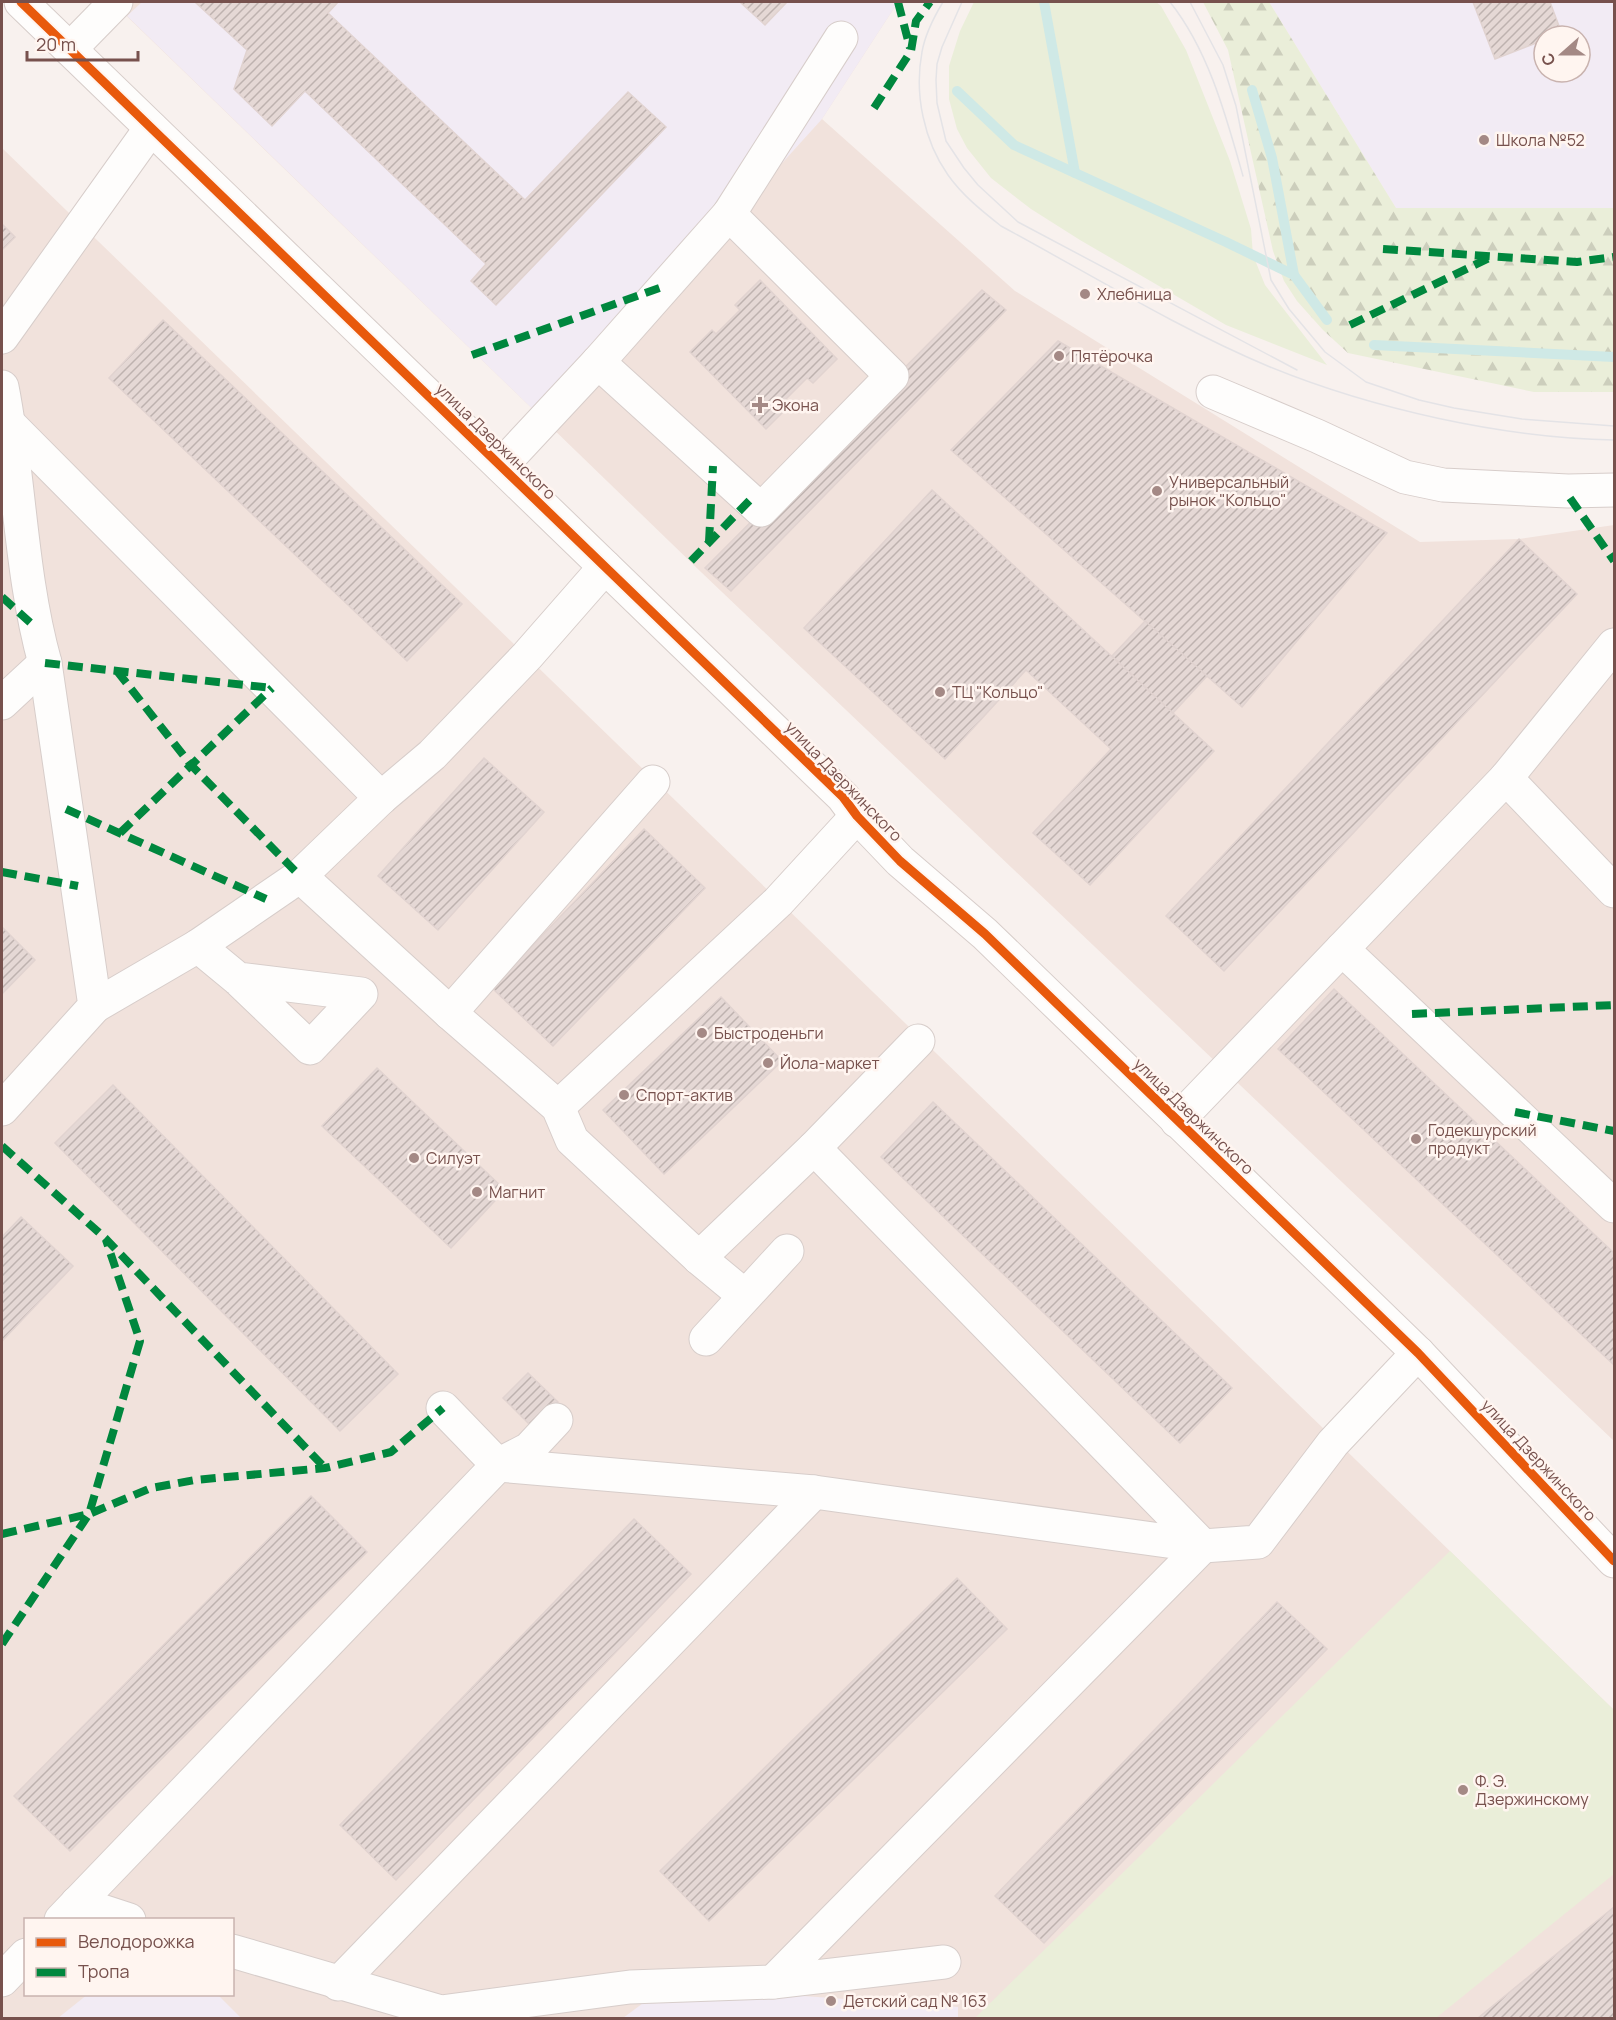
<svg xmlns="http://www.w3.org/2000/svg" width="1616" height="2020" font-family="Manrope,sans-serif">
	<defs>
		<pattern id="forest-firs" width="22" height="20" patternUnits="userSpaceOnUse" patternTransform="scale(1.5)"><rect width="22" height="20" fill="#eaeed9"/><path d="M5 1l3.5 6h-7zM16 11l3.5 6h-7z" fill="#cccebc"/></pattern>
		<pattern id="building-hatch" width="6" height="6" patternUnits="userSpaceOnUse" patternTransform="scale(1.5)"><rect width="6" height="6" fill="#e5d8d5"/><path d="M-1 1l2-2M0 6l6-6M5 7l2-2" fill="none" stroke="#beb2af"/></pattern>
	</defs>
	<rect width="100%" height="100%" fill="#f8f1ee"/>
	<g fill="#f1e2dc" fill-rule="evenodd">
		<path d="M112 2H898L822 119 1015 291 1420 542 1519 539 1614 525V1441L701 572Z"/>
		<path d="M2 148 1614 1710V2018H2ZM26 1920H232V1994H26Z"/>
	</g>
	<g fill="#f2ebf4" fill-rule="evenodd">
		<path d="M142 2H898L822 119 547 423 127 16Z"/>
		<path d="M1269 2H1614V208H1396ZM1544 36H1580V72H1544Z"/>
		<path d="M88 1994 218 1995 241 2018H58Z"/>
		<path d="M789 1995 958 2007V2018H623L650 1998Z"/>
	</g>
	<g fill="#eaeed9">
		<path d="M974 2H1156L1161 6 1186 50 1230 161 1251 229 1253 255 1265 285 1327 365 1226 325 1080 240 1031 209 991 178 967 148 957 129 949 99V66L960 31Z"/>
		<path d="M1450 1551 1614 1710V1874L1436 2018H975Z"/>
	</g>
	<path fill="url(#forest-firs)" d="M1203 2H1269L1396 208H1614V392H1534L1348 353 1323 330 1297 301 1284 281 1273 251 1228 50Z"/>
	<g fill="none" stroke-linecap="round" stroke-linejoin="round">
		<g stroke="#cfe9e6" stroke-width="10">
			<path d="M1044 2 1075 173"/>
			<path d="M1252 90 1272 158 1294 275 1327 320"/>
			<path d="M957 91 1014 145 1226 242 1294 275"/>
			<path d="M1374 345 1614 357"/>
		</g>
	</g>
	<g fill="url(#building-hatch)" stroke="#e1d3d0" stroke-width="1.5">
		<path d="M195 2H338L328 13 525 200 628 92 666 127 496 305 471 281 486 264 305 91 272 126 234 89 247 50Z"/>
		<path d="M740 2H787L765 25Z"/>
		<path d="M1473 2H1550L1562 34 1544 36V40L1495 59Z"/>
		<path d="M2 224 15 237 2 250Z"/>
		<path d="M760 280 837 359 813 383 807 378 783 402 788 407 766 429 690 352 712 330 716 334 740 310 735 305Z"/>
		<path d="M982 290 1006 310 731 591 705 568Z"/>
		<path d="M163 320 462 604 407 661 109 378Z"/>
		<path d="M1058 341 1387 533 1242 707 951 450Z"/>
		<path d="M932 490 1214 751 1090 885 1033 833 1111 749 1026 670 945 759 804 628Z"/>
		<path d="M1519 539 1577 594 1224 971 1166 916Z"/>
		<path d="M1145 621 1207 676 1173 713 1112 656Z"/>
		<path d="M484 758 544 812 438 930 378 876Z"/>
		<path d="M644 829 705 888 553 1046 492 988Z"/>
		<path d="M2 927 35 960 2 994Z"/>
		<path d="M1334 989 1614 1253V1365L1278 1049Z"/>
		<path d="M721 997 782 1061 664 1174 603 1110Z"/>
		<path d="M377 1068 505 1190 451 1248 322 1126Z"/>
		<path d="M113 1085 398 1374 340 1431 55 1143Z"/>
		<path d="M933 1102 1232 1388 1180 1443 881 1157Z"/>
		<path d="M21 1217 73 1266 2 1341V1237Z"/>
		<path d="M528 1373 558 1402 533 1428 503 1398Z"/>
		<path d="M311 1496 367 1552 70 1851 14 1796Z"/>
		<path d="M634 1519 691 1574 396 1880 340 1825Z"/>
		<path d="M957 1578 1007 1629 709 1921 660 1871Z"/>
		<path d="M1277 1602 1327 1649 1044 1943 995 1896Z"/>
		<path d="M1614 1907V2018H1478Z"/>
	</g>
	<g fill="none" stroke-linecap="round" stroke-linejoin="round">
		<g stroke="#d7cdca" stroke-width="35">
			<g id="minor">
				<path d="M21 2 843 797 857 816 900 861 985 934 1418 1353 1614 1561"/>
				<path d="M70 49 116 2"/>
				<path d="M2 337 151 128"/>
				<path d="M598 362 729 214"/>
				<path d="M2 387C20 478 20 573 45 663L95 1006 2 1109"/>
				<path d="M1213 392 1317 436 1405 477 1443 485 1568 491 1614 490"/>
				<path d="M9 424 381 798"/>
				<path d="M501 466 598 362 761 510 892 376 729 214 841 38"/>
				<path d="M2 703 45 663"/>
				<path d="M1506 778 1614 891"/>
				<path d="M653 782 450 1013 558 1107 572 1140 699 1258 745 1296"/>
				<path d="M300 876 450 1013"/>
				<path d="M198 946 238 979 310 1048 361 994 238 979"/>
				<path d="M1342 949 1614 1206"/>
				<path d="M95 1006 198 946 300 876 381 798 432 755 527 656 605 567"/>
				<path d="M558 1107 778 902 857 816"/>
				<path d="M1177 1121 1506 778 1614 645"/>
				<path d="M699 1258 814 1148 918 1041"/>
				<path d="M706 1339 787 1251"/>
				<path d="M443 1408 498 1465 814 1492 1203 1546 1258 1542 1333 1443 1418 1353"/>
				<path d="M77 1903 129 1920"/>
				<path d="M61 1920 498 1465 529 1449 556 1420"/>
				<path d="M232 1951 441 2012 630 1987 773 1982 944 1962"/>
				<path d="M2 1980 26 1955"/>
				<path d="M773 1982 1203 1546 814 1148"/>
				<path d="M338 1984 814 1492"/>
			</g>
		</g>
		<use href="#minor" stroke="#fefdfc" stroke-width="33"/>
		<g stroke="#e4e3e6" stroke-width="1.5">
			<path d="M943 2C934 17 925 34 922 52 914 94 924 141 948 175 962 195 982 211 1001 226 1090 274 1177 328 1270 367 1373 409 1503 438 1614 440"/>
			<path d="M962 2 942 47 937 64 936 80 937 103 946 141 964 168 978 185 1018 222 1297 370"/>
			<path d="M1170 2C1209 51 1226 116 1243 176"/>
			<path d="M1190 2 1223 65 1236 106 1271 280 1289 309 1325 352 1366 382 1419 400 1454 408 1522 419 1614 426"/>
		</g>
		<g stroke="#00873e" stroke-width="8" stroke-dasharray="15 8" stroke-linecap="butt">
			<path d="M898 2 910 48"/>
			<path d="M874 108 911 51 916 21 930 2"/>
			<path d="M1383 249 1577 262 1614 257"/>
			<path d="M1350 325 1489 258"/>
			<path d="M472 355 665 286"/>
			<path d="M1570 498 1614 561"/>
			<path d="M709 542 713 466"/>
			<path d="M691 561 750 500"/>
			<path d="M2 597 34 626"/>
			<path d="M45 663 272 688"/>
			<path d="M117 671 191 765 300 876"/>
			<path d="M66 809 266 899"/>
			<path d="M120 833 272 688"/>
			<path d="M2 872 78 886"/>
			<path d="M1412 1014 1614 1005"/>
			<path d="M1515 1112 1614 1131"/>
			<path d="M2 1146 105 1238 325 1468"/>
			<path d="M2 1534 89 1514 151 1488 195 1480 325 1468 391 1452 443 1408"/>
			<path d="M2 1644 89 1514 140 1341 106 1240"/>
		</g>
		<g stroke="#fff5f0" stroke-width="13">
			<path id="cycleway" d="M21 2 843 797 857 816 900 861 985 934 1418 1353 1614 1561"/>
		</g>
		<use href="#cycleway" stroke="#e8590c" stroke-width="9"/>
	</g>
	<g fill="#a48985" stroke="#fff5f0" stroke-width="2">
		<circle cx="1484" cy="140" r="6"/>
		<circle cx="1085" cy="294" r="6"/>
		<circle cx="1059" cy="356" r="6"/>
		<path d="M757 396h6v6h6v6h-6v6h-6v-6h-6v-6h6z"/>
		<circle cx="1157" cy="491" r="6"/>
		<circle cx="940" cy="692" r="6"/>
		<circle cx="702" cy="1033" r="6"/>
		<circle cx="768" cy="1063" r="6"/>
		<circle cx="624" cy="1095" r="6"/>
		<circle cx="1416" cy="1139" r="6"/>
		<circle cx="414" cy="1158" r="6"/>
		<circle cx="477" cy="1192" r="6"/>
		<circle cx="1463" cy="1790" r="6"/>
		<circle cx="831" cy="2001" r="6"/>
	</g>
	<g text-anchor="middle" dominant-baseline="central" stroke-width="5" stroke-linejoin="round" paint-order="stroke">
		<g font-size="16" fill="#77514d" stroke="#fff5f0" text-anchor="start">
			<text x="1496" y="140">Школа №52</text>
			<text x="1097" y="294">Хлебница</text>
			<text x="1071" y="356">Пятёрочка</text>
			<text x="772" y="405">Экона</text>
			<text x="1169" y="482">Универсальный<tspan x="1169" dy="18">рынок "Кольцо"</tspan></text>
			<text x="952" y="692">ТЦ "Кольцо"</text>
			<text x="714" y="1033">Быстроденьги</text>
			<text x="780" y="1063">Йола-маркет</text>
			<text x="636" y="1095">Спорт-актив</text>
			<text x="1428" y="1130">Годекшурский<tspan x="1428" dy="18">продукт</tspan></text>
			<text x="426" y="1158">Силуэт</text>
			<text x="489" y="1192">Магнит</text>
			<text x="1475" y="1781">Ф. Э.<tspan x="1475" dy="18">Дзержинскому</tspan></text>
			<text x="843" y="2001">Детский сад № 163</text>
		</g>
		<g font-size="16" fill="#77514d" stroke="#fff5f0">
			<text transform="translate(496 441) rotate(44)">улица Дзержинского</text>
			<text transform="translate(844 781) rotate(46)">улица Дзержинского</text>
			<text transform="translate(1194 1116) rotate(44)">улица Дзержинского</text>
			<text transform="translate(1539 1460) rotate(47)">улица Дзержинского</text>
		</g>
	</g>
	<rect width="1616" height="2020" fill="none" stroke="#77514d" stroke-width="6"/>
	<rect x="24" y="1918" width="210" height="78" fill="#fff5f0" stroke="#c9b3af" stroke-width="1.5"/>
	<rect x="36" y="1938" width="30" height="9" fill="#e8590c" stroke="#c9b3af" stroke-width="1.5"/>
	<text x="78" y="1948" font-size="18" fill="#77514d">Велодорожка</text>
	<rect x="36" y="1968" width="30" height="9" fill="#00873e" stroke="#c9b3af" stroke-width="1.5"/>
	<text x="78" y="1978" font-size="18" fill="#77514d">Тропа</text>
	<g transform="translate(1562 54) rotate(249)"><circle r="28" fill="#fff5f0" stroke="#c9b3af" stroke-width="1.5"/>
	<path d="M0-4.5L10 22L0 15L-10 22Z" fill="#a48985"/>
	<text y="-9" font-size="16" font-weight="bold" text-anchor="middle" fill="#77514d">С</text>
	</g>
	<path d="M27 51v9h111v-9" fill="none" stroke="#77514d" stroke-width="3"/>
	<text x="36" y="51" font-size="18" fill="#77514d" stroke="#fff5f0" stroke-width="4.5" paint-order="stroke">20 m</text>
</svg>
